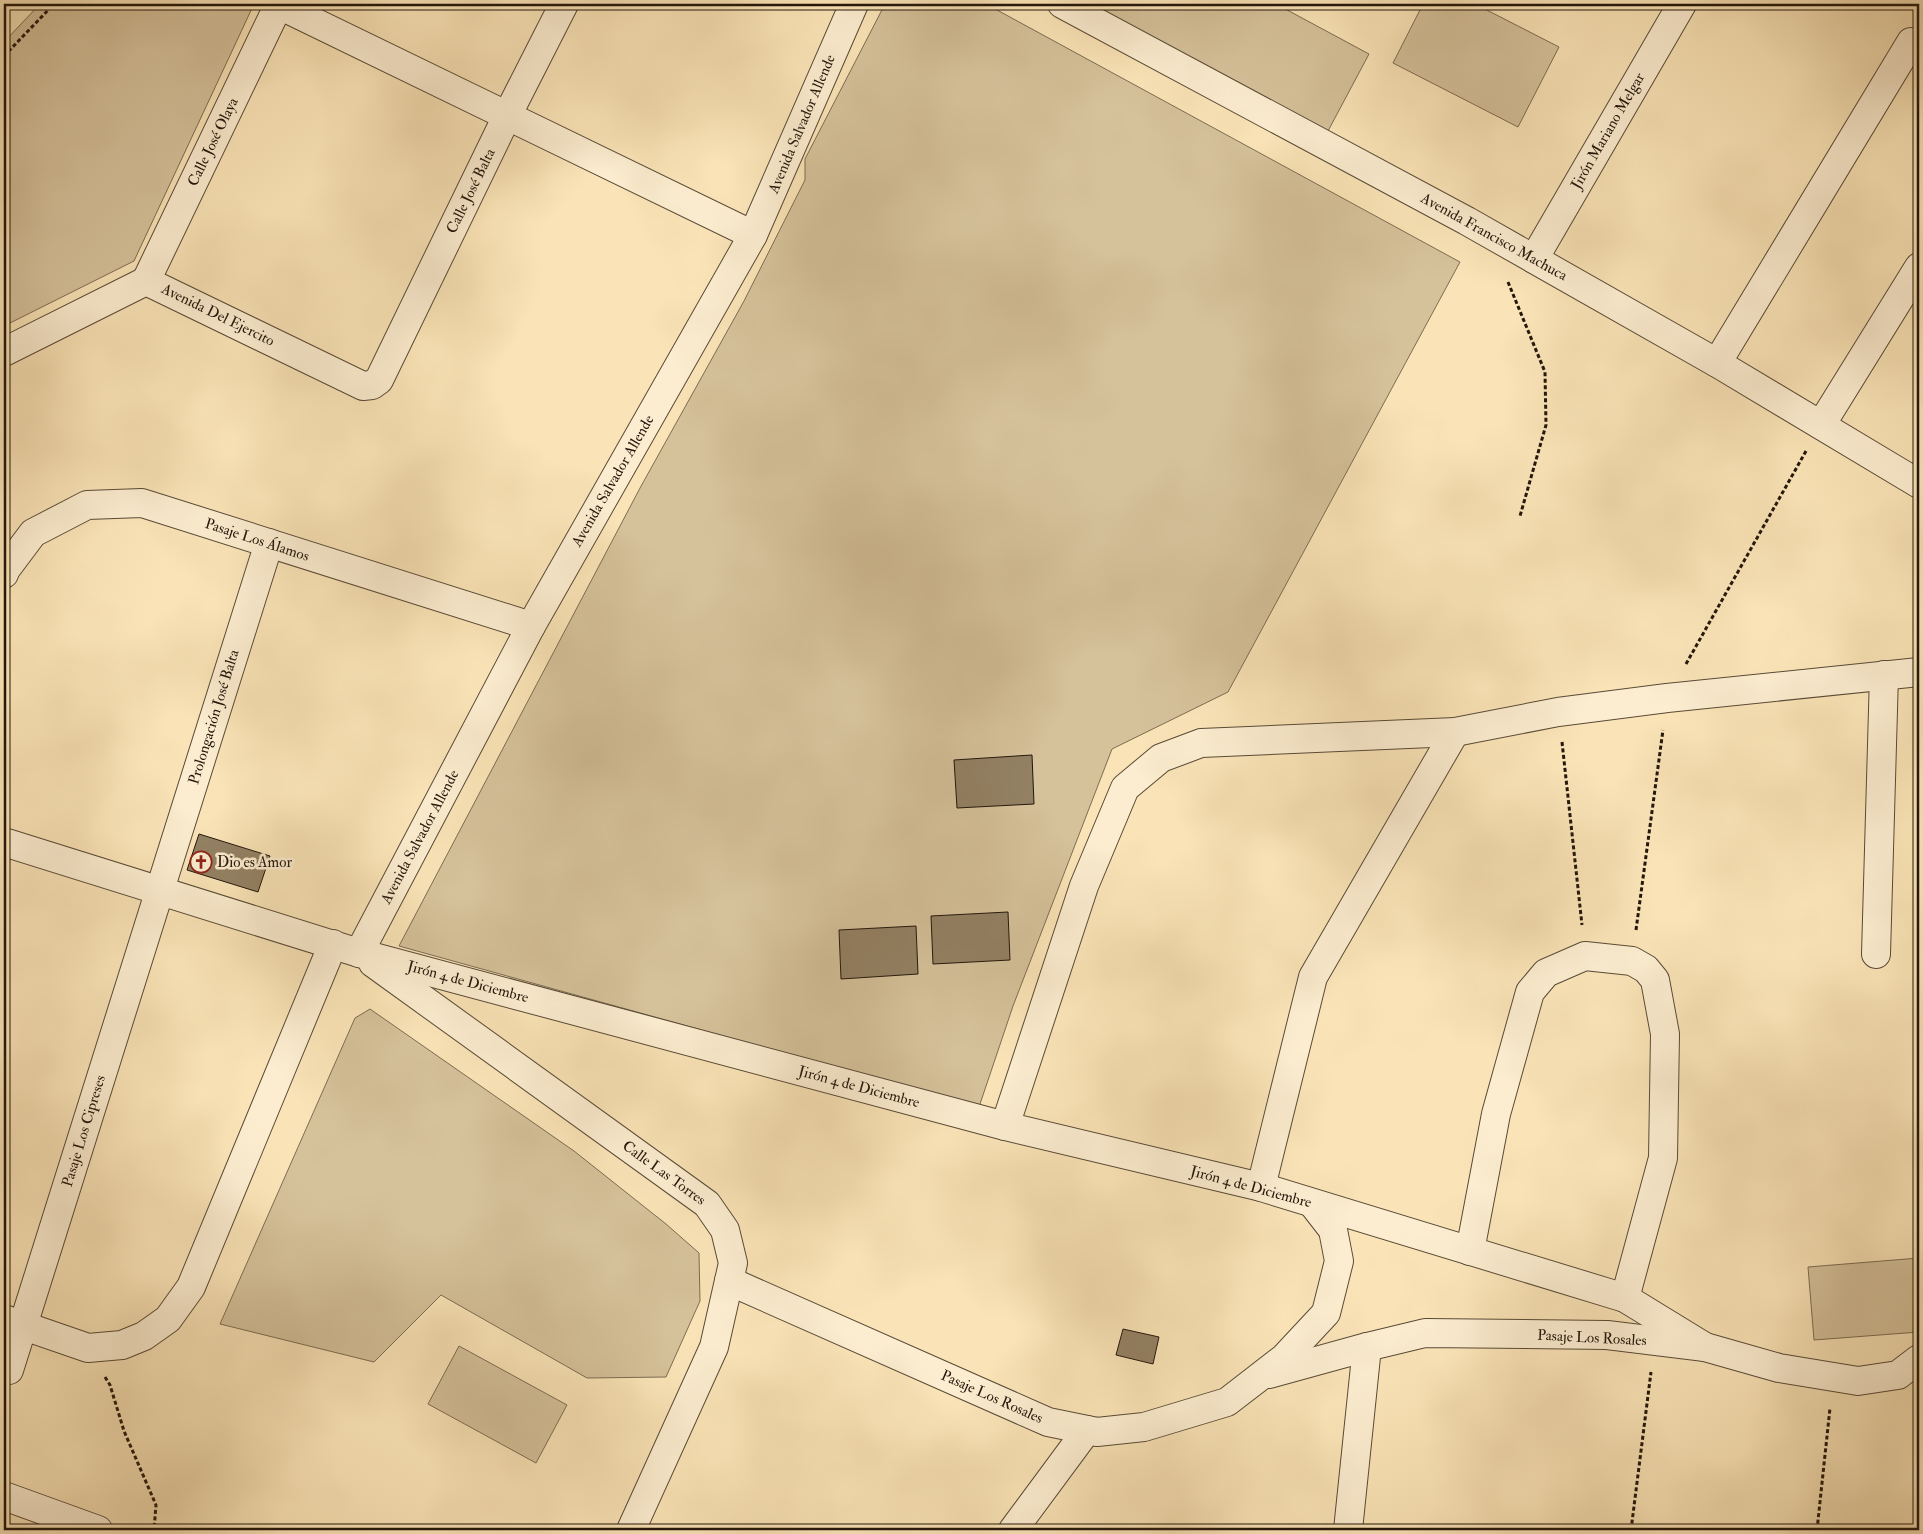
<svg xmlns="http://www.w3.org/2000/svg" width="1923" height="1534" font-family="'IM FELL Double Pica',serif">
	<rect width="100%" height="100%" fill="#fae4b7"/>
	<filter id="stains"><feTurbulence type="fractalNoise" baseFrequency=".004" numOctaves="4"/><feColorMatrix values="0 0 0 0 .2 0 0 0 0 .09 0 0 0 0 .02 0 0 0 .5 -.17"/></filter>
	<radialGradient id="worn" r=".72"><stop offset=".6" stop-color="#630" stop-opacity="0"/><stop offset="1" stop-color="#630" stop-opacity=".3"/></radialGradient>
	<g fill="#d5c19a" stroke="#7c6c52">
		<path d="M40 4H254L134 261 4 326V42Z"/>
		<path d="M885 4H986L1460 262 1228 692 1112 749 1013 1006 979 1107 399 946 640 488 744 301 805 180V159Z"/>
		<path d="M1092 4H1276L1369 54 1328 131Z"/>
		<path d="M1423 4H1475L1559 47 1518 127 1393 63Z"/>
		<path d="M370 1009 574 1151 666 1224 699 1253 700 1301 666 1377 587 1378 441 1295 374 1362 220 1324 355 1018Z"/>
		<path d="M1919 1258V1332L1814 1340 1808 1267Z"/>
		<path d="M459 1346 567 1405 536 1463 428 1404Z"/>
	</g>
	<g fill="#938164" stroke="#23160b">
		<path d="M1032 755 1034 804 957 808 954 760Z"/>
		<path d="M199 834 270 856 258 892 187 870Z"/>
		<path d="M1008 912 1010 960 933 964 931 916Z"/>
		<path d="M916 926 918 974 841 979 839 930Z"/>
		<path d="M1123 1329 1159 1337 1153 1364 1116 1355Z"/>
	</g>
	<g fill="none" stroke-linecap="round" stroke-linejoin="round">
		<g stroke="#594a36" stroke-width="30">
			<g id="minor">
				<path d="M1062 4 1467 221 1717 363 1919 484"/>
				<path d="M279 5 753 235"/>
				<path d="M1534 259 1682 4"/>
				<path d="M146 281 279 4"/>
				<path d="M4 352 146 281 363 386 372 385 379 380 507 116 564 4"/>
				<path d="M1717 363 1911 42 1919 45"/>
				<path d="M1821 425 1919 267"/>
				<path d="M4 574 6 569 33 533 87 505 142 503 531 626"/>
				<path d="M4 842 359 953 1005 1126 1261 1187 1625 1298 1705 1347"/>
				<path d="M359 953 531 626 753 235 854 4"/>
				<path d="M1876 954 1884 675"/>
				<path d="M373 963 707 1204 725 1230 733 1263 714 1347 631 1530"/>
				<path d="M1005 1126 1084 886 1125 788 1161 758 1201 743 1455 732 1558 712 1667 698 1919 672"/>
				<path d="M1261 1187 1313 977 1455 732"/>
				<path d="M1470 1251 1496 1114 1530 992 1546 973 1585 956 1632 961 1646 969 1655 980 1665 1034 1663 1158 1625 1298"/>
				<path d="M729 1281 1048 1422 1097 1432 1144 1427 1227 1402 1284 1358 1326 1313 1339 1261 1333 1230 1312 1203"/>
				<path d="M4 1319 88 1348 122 1345 144 1336 168 1319 191 1287 333 944"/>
				<path d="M9 1370 269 543"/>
				<path d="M1269 1374 1367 1347 1425 1333 1607 1335 1705 1347 1779 1368 1858 1381 1898 1375 1919 1359"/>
				<path d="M4 1496 98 1530"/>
				<path d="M1013 1530 1087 1430"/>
				<path d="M1348 1530 1367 1347"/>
			</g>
		</g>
		<g stroke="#23160b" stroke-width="3" stroke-dasharray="4 2.5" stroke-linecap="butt">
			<path d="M4 56 54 4"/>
			<path d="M1508 282 1545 372 1546 425 1520 516"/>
			<path d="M1686 664 1806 451"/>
			<path d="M1562 742 1582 925"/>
			<path d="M1636 930 1663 730"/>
			<path d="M105 1377 110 1385 124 1431 156 1505 154 1530"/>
			<path d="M1631 1530 1651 1372"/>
			<path d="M1817 1530 1830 1408"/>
		</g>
		<use href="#minor" stroke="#fcedd0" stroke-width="28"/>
	</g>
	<defs>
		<g id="church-ring" transform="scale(1.125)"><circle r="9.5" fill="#fcedd0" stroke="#8f2418" stroke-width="1.5"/><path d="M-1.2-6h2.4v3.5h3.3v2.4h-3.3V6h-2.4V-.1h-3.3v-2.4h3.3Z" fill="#8f2418"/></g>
	</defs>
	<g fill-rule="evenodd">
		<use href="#church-ring" x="201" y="862"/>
	</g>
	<g text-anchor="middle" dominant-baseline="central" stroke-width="5" stroke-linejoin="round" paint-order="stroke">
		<g font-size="15" fill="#23160b" stroke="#fcedd0">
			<text transform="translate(802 124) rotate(-67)">Avenida Salvador Allende</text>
			<text transform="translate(1608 131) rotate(-60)">Jirón Mariano Melgar</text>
			<text transform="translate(213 142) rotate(-64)">Calle José Olaya</text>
			<text transform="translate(471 191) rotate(-64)">Calle José Balta</text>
			<text transform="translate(1494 237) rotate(29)">Avenida Francisco Machuca</text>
			<text transform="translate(218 315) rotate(26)">Avenida Del Ejercito</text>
			<text transform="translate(613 481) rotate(-60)">Avenida Salvador Allende</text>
			<text transform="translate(257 540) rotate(18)">Pasaje Los Álamos</text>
			<text transform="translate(214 717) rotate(-73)">Prolongación José Balta</text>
			<text transform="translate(420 837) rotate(-62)">Avenida Salvador Allende</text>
			<text transform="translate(468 982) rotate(15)">Jirón 4 de Diciembre</text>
			<text transform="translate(859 1087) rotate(15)">Jirón 4 de Diciembre</text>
			<text transform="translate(84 1131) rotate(-73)">Pasaje Los Cipreses</text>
			<text transform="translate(664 1173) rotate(36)">Calle Las Torres</text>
			<text transform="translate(1251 1187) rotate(15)">Jirón 4 de Diciembre</text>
			<text transform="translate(1592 1338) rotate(3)">Pasaje Los Rosales</text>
			<text transform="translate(992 1397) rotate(24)">Pasaje Los Rosales</text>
		</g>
		<g font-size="15" fill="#23160b" stroke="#fcedd0" text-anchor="start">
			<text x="217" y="862">Dio es Amor</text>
		</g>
	</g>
	<rect width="1923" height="1534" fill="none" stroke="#fae4b7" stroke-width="20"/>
	<rect x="5" y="5" width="1913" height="1524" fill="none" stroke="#23160b" stroke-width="2.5"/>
	<rect x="10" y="10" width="1903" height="1514" fill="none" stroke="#23160b"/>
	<rect width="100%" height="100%" filter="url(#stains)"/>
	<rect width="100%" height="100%" fill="url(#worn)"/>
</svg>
